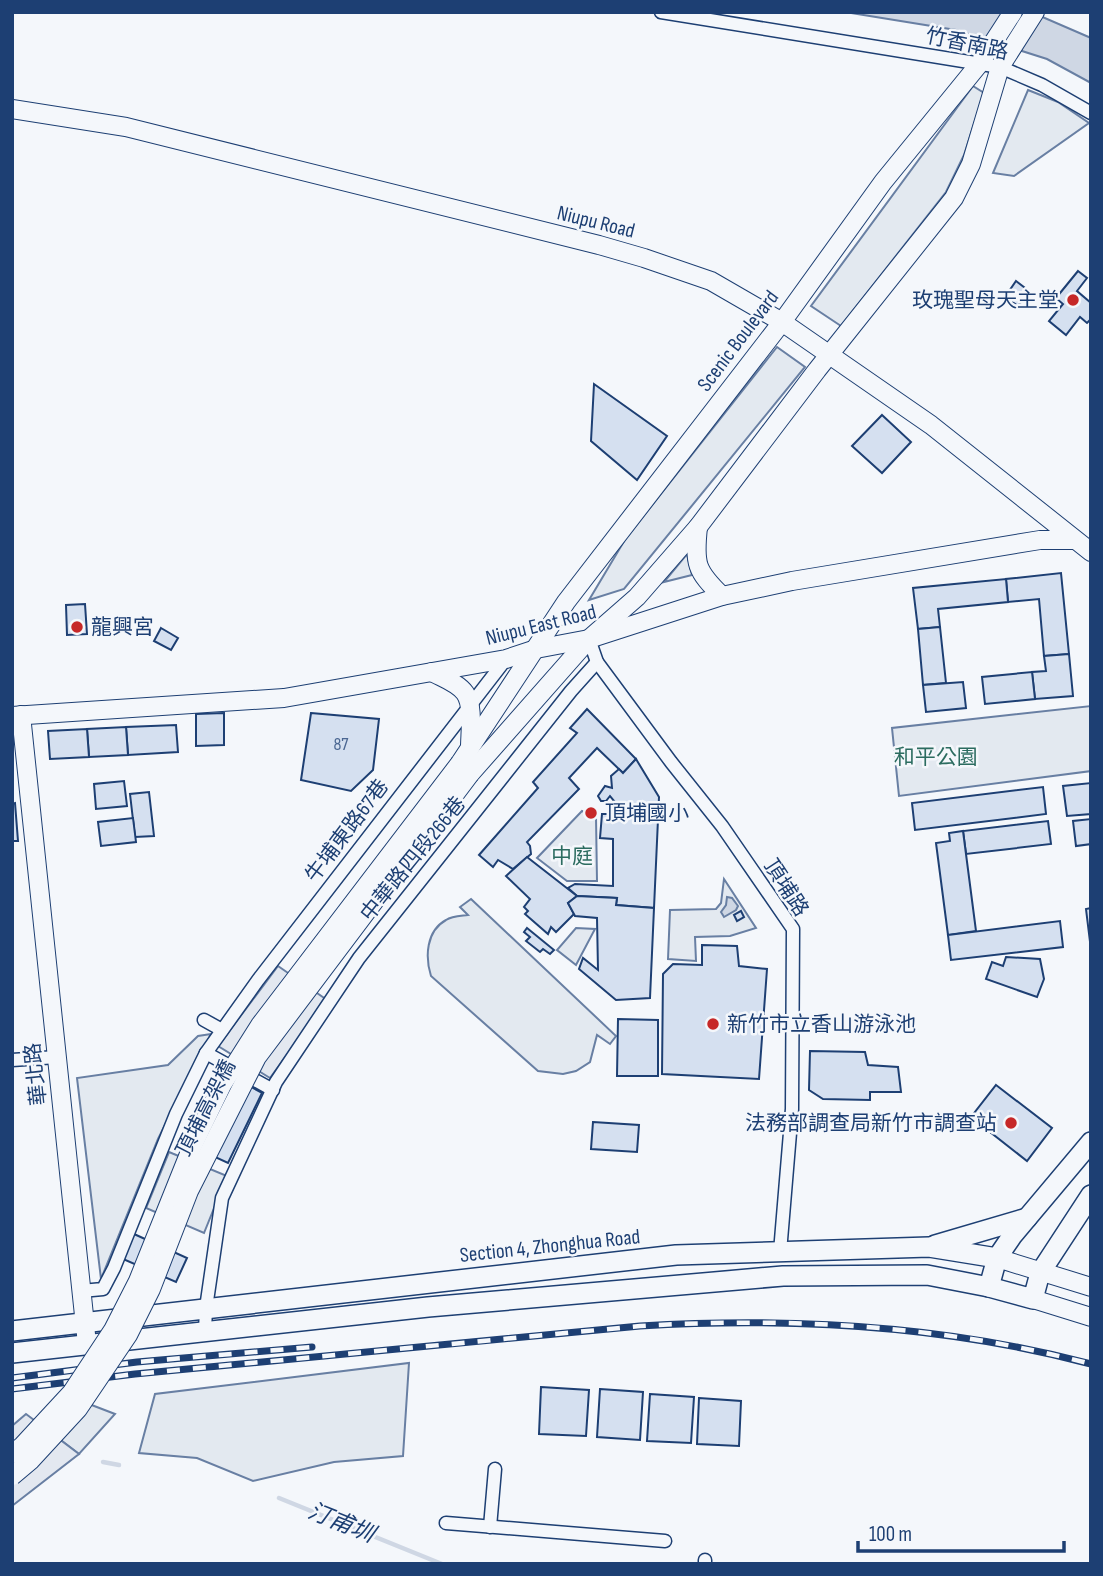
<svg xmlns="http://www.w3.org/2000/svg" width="1103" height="1576" font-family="'Sofia Sans Condensed','Noto Sans TC',sans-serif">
	<rect width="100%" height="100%" fill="#f4f7fb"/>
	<g fill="#e3e9f0" stroke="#687fa3" stroke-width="2">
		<path d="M973 86 984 93 964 155 946 192 841 326 811 306Z"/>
		<path d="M1028 90 1058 102 1089 123 1014 176 993 173Z"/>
		<path d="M777 347 805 367 624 589 589 600 626 538Z"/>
		<path d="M687 554 692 575 664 582Z"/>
		<path d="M1091 706V771L899 796 892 728Z"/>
		<path d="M582 811 596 817 597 881H567L537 858Z"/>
		<path d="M724 879 756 928 730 936 695 937 696 961 668 959 670 910 716 909 721 903Z"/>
		<path d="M471 899 616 1036 610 1044 597 1035 590 1062 576 1071 563 1074 538 1071 431 976C425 957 426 931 446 920 452 916 461 916 468 915L460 907Z"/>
		<path d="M576 928 595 929 576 965 557 950Z"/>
		<path d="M211 1034 158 1139 101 1279 77 1078 168 1065 198 1036Z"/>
		<path d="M169 1152 227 1176 204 1233 146 1208Z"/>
		<path d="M409 1363 403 1456 334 1462 253 1481 197 1458 139 1453 155 1394Z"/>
		<path d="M76 1399 115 1414 79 1454 49 1431Z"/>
	</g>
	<g fill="#e3e8f0" stroke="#687fa3" stroke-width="2">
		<path d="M278 966 327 1000 270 1078 218 1046Z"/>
		<path d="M26 1414 79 1454 12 1506V1426Z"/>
	</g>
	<g fill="#cfd7e4" stroke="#687fa3" stroke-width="2">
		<path d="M845 12H1031L1091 38V83L1047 59 956 30Z"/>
		<path d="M727 897 732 898 738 906 736 910 724 917 721 912 726 905Z"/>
	</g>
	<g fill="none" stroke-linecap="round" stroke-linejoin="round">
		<g stroke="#cfd7e4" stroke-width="4.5">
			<path d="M103 1462 119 1465"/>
			<path d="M279 1498 442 1564"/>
		</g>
	</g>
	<g fill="#d5e0f0" stroke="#1d3f73" stroke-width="2">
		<path d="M1078 271 1087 278 1077 291 1091 303V319L1087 323 1080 317 1066 335 1049 321 1063 304 1056 298Z"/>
		<path d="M1016 281 1029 291 1018 306 1005 297Z"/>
		<path d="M594 384 667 436 637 480 591 441Z"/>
		<path d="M882 415 911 442 882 473 852 446Z"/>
		<path d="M1061 573 1069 654 1044 656 1039 599 1008 602 1006 579Z"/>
		<path d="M1006 579 1008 602 938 609 940 627 918 629 913 588Z"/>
		<path d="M85 604 87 634 67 635 66 605Z"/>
		<path d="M940 627 946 683 923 685 918 629Z"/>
		<path d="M161 628 178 638 171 650 154 641Z"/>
		<path d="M1069 654 1073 696 1035 699 1032 672 1046 671 1044 656Z"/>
		<path d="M1032 672 1035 699 985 704 982 677Z"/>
		<path d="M963 682 966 708 926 712 923 685Z"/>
		<path d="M587 709 636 759 623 773 597 748 569 778 579 789 527 842 530 846 531 854 513 869 498 860 493 867 479 855 538 788 533 782 577 733 570 728Z"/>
		<path d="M224 713V745L196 746V714Z"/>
		<path d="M311 713 379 719 373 770 351 791 301 780Z"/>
		<path d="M176 725 178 752 128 755 126 727Z"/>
		<path d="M126 727 128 755 89 757 87 729Z"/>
		<path d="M87 729 89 757 50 759 48 731Z"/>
		<path d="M636 759 659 797 654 908 616 905 617 898 577 896 568 888 575 884 613 886V839L600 838 602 814H615V802L610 796 606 801H601L598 796 605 786 612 788 611 776 619 769 623 773Z"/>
		<path d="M124 781 127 806 96 809 94 784Z"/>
		<path d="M1091 783V814L1067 816 1063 786Z"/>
		<path d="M1043 787 1046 814 915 830 912 803Z"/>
		<path d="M149 792 154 836 135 837 130 794Z"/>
		<path d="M15 803 18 841H12V804Z"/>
		<path d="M133 818 136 842 101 846 98 822Z"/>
		<path d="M1091 819V844L1076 846 1073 821Z"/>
		<path d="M1048 821 1051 844 966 854 963 831Z"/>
		<path d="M963 831 976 931 948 935 936 843 950 841 949 833Z"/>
		<path d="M527 857 577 896 568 903 574 914 556 932 551 927 548 934 525 914 528 911 524 907 530 899 506 876Z"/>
		<path d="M577 896 617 898 616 905 654 908 650 998 616 1000 579 969 583 958 598 970 597 918 575 916 568 903Z"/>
		<path d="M1091 908V950L1086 909Z"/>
		<path d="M741 911 744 917 737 921 734 915Z"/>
		<path d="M1060 921 1063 947 951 960 948 935Z"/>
		<path d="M527 928 554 950 550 954 543 949 540 952 526 941 530 937 524 932Z"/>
		<path d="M702 945 737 946 739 966 767 969 759 1079 662 1074 663 974 673 964 702 965Z"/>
		<path d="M1006 957 1040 959 1044 979 1037 997 986 979 992 962 1003 966Z"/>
		<path d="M618 1019 658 1020V1076H617Z"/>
		<path d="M810 1051 865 1052 868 1065 898 1067 901 1092H870V1100L823 1099 809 1090Z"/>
		<path d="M237 1079 262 1093 228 1163 202 1151Z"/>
		<path d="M996 1085 1052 1128 1027 1161 971 1117Z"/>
		<path d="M593 1122 639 1125 637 1152 591 1149Z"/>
		<path d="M134 1234 187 1258 176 1282 123 1259Z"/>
		<path d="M541 1387 589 1390 586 1436 539 1434Z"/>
		<path d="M600 1389 643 1392 640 1440 597 1437Z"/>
		<path d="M650 1394 694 1397 691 1443 647 1441Z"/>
		<path d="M699 1398 741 1401 739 1446 697 1444Z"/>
	</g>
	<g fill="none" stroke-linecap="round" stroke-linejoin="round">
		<g stroke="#1d3f73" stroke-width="15">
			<g id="street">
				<path d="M661 12 1000 67 1042 85 1091 113"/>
				<path d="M589 639 597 662 671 762 722 826 793 929 792 1109 780 1252"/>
				<path d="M204 1020 222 1030"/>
				<path d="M206 1053 273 1090"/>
				<path d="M12 1060 57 1057"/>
				<path d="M81 1291 103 1289 114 1268 176 1114 206 1053 258 980 506 659"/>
				<path d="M205 1331 206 1308 222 1198 276 1082 359 958 571 691 597 662"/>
				<path d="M446 1523 665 1541"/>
				<path d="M490 1527 495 1469"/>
				<path d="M705 1564V1560"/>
			</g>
		</g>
		<g stroke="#1d3f73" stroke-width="20">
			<g id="secondary">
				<path d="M12 109 126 127 599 245 644 258 711 281 782 322 931 425 1091 552"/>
				<path d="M698 527C694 564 696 571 722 596"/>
				<path d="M432 672C443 678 458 683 465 693 474 706 470 732 470 748"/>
				<path d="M21 715 87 1344"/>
				<path d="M12 716 284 698 506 659 536 649 589 639 722 596 792 581 1040 540H1074"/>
				<path d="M460 763 566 602 782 322 883 182 980 63 1013 12"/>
				<path d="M470 774 589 639 637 597 698 527 817 370 954 198 971 164 1000 67 1035 12"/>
				<path d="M997 1258 1091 1287"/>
				<path d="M1033 1299 1091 1317"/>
			</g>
		</g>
		<g stroke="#1d3f73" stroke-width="22">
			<g id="primary">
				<path d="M935 1245 1027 1218"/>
				<path d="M989 1287 997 1258 1012 1236 1091 1142"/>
				<path d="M12 1331 676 1255 929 1247 997 1258"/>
				<path d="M12 1353 428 1307 783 1276 927 1275 989 1287 1033 1299 1040 1273 1091 1195"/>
			</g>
		</g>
		<use href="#street" stroke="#f4f7fb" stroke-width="12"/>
		<use href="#secondary" stroke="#f4f7fb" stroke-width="18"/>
		<use href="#primary" stroke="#f4f7fb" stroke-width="19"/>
		<g stroke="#1d3f73" stroke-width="7">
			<g id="rail">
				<path d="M12 1378 137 1362 312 1347"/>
				<path d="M12 1389 135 1374 640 1326C791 1317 944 1325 1091 1364"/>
			</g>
		</g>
		<use href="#rail" stroke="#f4f7fb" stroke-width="4.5" stroke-dasharray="13" stroke-linecap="butt"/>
		<g stroke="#1d3f73" stroke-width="20" stroke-linecap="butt">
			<g id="secondary-bridge">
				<path d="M12 1454 22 1446 72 1392 113 1330 138 1281 191 1149 222 1085 260 1025 460 763"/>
				<path d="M12 1476 31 1460 78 1409 128 1335 151 1289 189 1191 257 1057 470 774"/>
			</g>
		</g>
		<use href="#secondary-bridge" stroke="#f4f7fb" stroke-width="18"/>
	</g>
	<g fill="#c62828" stroke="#f4f7fb" stroke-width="2.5">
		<circle cx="1073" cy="300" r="7"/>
		<circle cx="77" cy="627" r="7"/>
		<circle cx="591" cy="813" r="7"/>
		<circle cx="713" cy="1024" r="7"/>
		<circle cx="1011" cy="1123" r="7"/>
	</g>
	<g text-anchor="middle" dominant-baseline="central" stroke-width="5" stroke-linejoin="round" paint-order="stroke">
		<g font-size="18" fill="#4b6792">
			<text x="341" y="744">87</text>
		</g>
		<g font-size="21" fill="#1d3f73" stroke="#f4f7fb">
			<text transform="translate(967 44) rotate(12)">竹香南路</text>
			<text transform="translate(596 222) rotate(14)">Niupu Road</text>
			<text transform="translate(738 341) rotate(-53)">Scenic Boulevard</text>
			<text transform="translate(541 625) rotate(-14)">Niupu East Road</text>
			<text transform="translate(347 831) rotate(-53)">牛埔東路67巷</text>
			<text transform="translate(413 859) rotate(-51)">中華路四段266巷</text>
			<text transform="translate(786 888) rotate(57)">頂埔路</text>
			<text transform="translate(36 1074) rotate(-96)">華北路</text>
			<text transform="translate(206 1108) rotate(-63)">頂埔高架橋</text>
			<text transform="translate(550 1246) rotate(-6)">Section 4, Zhonghua Road</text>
		</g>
		<g font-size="21" fill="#1d3f73" stroke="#f4f7fb" text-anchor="start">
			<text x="1059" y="300" text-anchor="end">玫瑰聖母天主堂</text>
			<text x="91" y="627">龍興宮</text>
			<text x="605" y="813">頂埔國小</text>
			<text x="727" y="1024">新竹市立香山游泳池</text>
			<text x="997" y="1123" text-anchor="end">法務部調查局新竹市調查站</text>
		</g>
		<g font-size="21" fill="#2c6c60" stroke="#f4f7fb">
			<text x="936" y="757">和平公園</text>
			<text x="572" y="856">中庭</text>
		</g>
		<g font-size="23" font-style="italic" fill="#1d3f73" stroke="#f4f7fb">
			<text transform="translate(341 1523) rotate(22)">汀甫圳</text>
		</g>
	</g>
	<rect width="1103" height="1576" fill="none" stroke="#1d3f73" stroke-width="28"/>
	<path d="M858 1541v10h206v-10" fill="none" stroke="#1d3f73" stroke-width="3.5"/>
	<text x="869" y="1541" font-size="21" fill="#1d3f73" stroke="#f4f7fb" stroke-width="5" paint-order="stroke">100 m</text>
</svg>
